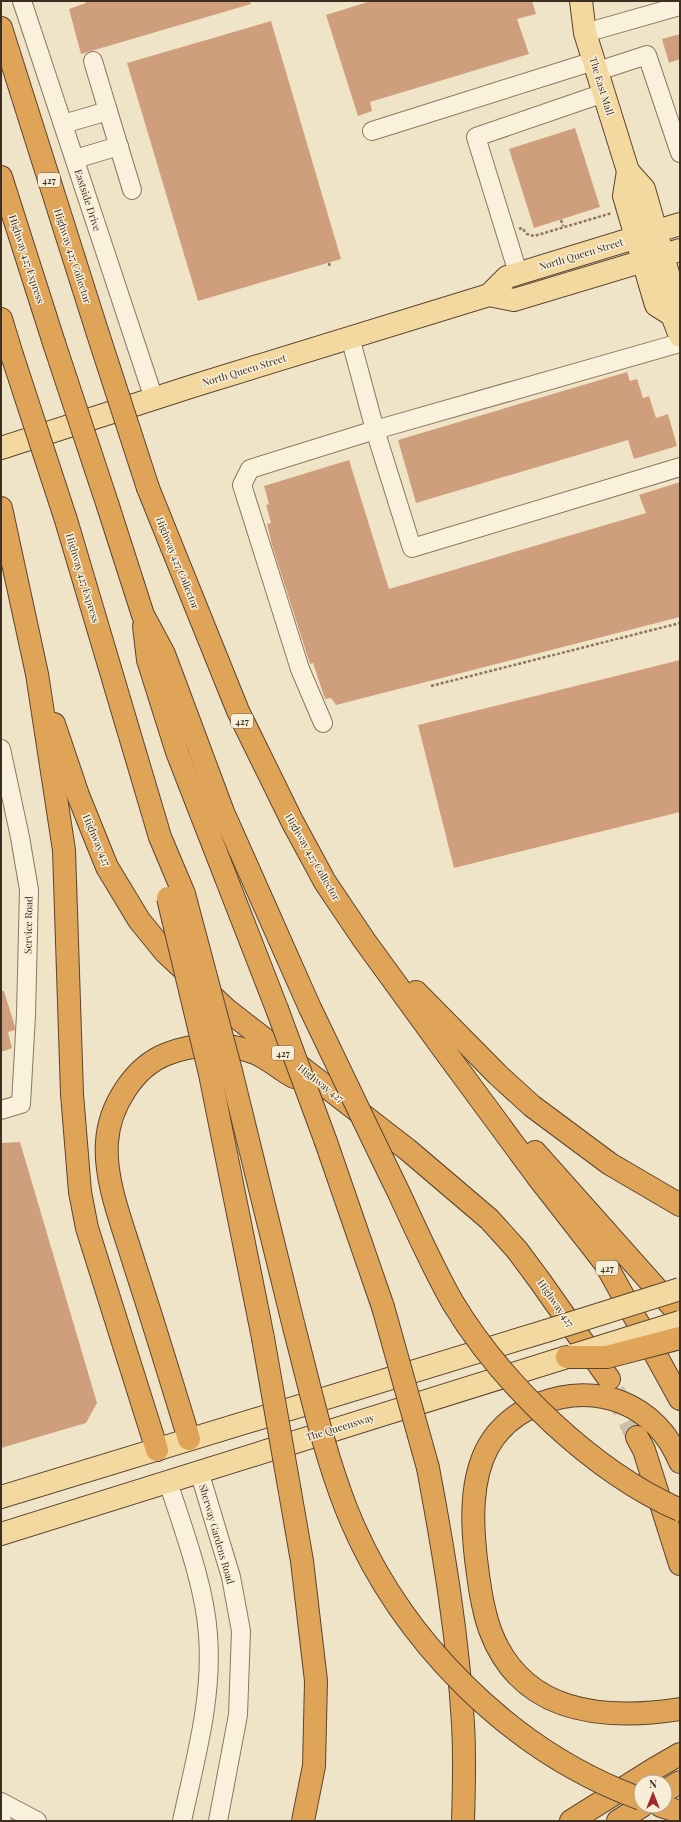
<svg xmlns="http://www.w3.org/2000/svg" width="681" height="1822" font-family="'Playfair Display',serif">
	<rect width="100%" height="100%" fill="#f0e4c8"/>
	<g fill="#cf9f7d">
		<path d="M86 1H250L251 4 81 54 69 9 86 3Z"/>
		<path d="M371 1H532L536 14 517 19 529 54 370 102 372 111 358 116 326 15Z"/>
		<path d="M271 21 341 259 198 301 127 63Z"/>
		<path d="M680 34V59L669 63 662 39Z"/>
		<path d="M575 128 600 207 534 228 509 149Z"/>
		<path d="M627 372 630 381 637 379 643 398 649 396 656 418 668 414 677 446 634 459 628 440 416 503 398 440Z"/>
		<path d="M349 460 389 589 646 513 639 495 680 482V617L336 705 331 698 325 699 313 663 310 664 272 545 267 524 271 523 266 505 269 504 264 486Z"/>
		<path d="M680 660V812L454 868 418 725Z"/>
		<path d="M1 991H4L15 1027V1030L8 1032 12 1048 1 1052Z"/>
		<path d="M20 1142 97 1403 86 1423 1 1448V1143Z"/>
	</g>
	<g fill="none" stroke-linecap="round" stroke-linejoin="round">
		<path stroke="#ccc0a6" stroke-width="22" stroke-dasharray="22 11" stroke-linecap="butt" d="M614 1391 637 1437"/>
		<g stroke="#8d765c" stroke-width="20">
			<g id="minor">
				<path d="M22 1 154 399"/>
				<path d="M585 33 680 6"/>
				<path d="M93 61 108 111"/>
				<path d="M598 71 647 55 680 153"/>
				<path d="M63 124 108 111 132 190"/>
				<path d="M372 131 594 61"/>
				<path d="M75 159 119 146"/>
				<path d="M518 273 476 137 604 93"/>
				<path d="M350 337 375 430 412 548 680 467"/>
				<path d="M323 723 300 669 242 485 250 469 375 430 680 343"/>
				<path d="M1 749 20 837 29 890 26 1015 21 1104 1 1110"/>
				<path d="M199 1471 231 1577 241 1631 238 1715 218 1821"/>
				<path d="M168 1482C183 1528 205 1587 208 1635 213 1698 195 1760 182 1821"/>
				<path d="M1 1802 37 1821"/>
				<path d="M1 1820 2 1821"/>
			</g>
		</g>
		<g stroke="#5b4430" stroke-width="24">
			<g id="major">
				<path d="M581 1 585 33 628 171 644 189 675 298 672 315 680 336"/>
				<path d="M628 171 624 196 656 305 672 315"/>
				<path d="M489 295 507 277 680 224"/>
				<path d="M1 448 193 386 489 295 514 300 680 250"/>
				<path d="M1 1497 546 1331"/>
				<path d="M1 1534 567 1357"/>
			</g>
		</g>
		<g stroke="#5b4430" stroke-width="24">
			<g id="highway">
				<path d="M1 28 97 331"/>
				<path d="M1 177 54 343"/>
				<path d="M1 319 12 355"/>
				<path d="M148 488 238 711 292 821 325 882 364 940 447 1054 537 1176 605 1263 680 1399"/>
				<path d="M108 506 143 615 164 654 223 812 310 1008"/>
				<path d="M1 508 37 674 64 850 72 1094 80 1192 87 1228 157 1450"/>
				<path d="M66 520 160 837 184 894"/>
				<path d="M144 626 148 660 177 752 277 1009"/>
				<path d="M54 724 78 795 107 867 139 920 165 952 227 1010 408 1150 489 1219 517 1250 540 1281 609 1379"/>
				<path d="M416 992 498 1075 532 1106 610 1164 680 1205"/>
				<path d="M231 1071 294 1327"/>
				<path d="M210 1074 263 1338"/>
				<path d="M326 1142 383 1307"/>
				<path d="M535 1152 680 1315"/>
				<path d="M637 1437 644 1450 680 1564"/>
				<path d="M189 1439C171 1380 153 1321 134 1263 123 1226 104 1181 107 1142 109 1108 133 1067 167 1054 195 1043 227 1042 255 1053 269 1059 281 1070 294 1077"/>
				<path d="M680 1462C656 1404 597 1381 539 1404 518 1412 499 1427 488 1447 470 1480 472 1524 476 1559 479 1583 482 1607 490 1630 521 1714 603 1721 680 1709"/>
				<path d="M428 1468C444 1553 458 1637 463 1724 465 1756 464 1789 463 1821"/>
				<path d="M290 1492 302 1561 316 1681 314 1766 303 1821"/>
				<path d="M665 1791 680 1782"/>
				<path d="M661 1806 680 1812"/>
				<path d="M571 1821 654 1769 680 1754"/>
				<path d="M618 1821 642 1806"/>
			</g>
		</g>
		<g stroke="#8d765c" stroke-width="2.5" stroke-dasharray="3 2" stroke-linecap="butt">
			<path d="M561 220 563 226"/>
			<path d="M519 229 522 228 527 234 534 236 612 213"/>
			<path d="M329 263 330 267"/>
			<path d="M431 686 680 623"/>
		</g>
		<use href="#minor" stroke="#faf1dc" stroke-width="18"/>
		<use href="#major" stroke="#f3d9a0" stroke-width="22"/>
		<use href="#highway" stroke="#e0a458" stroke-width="22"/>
		<g stroke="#5b4430" stroke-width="24" stroke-linecap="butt">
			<g id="major-bridge">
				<path d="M546 1331 680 1289"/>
				<path d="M574 1355 680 1322"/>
			</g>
		</g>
		<g stroke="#5b4430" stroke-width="24" stroke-linecap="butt">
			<g id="highway-bridge">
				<path d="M97 331 148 488"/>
				<path d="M54 343 108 506"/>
				<path d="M12 355 66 520"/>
				<path d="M184 894 231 1071"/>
				<path d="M168 898 210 1074"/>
				<path d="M310 1008C340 1070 369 1132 399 1193 416 1230 433 1268 453 1303 502 1384 593 1472 680 1510"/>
				<path d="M277 1009 326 1142"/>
				<path d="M383 1307 428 1468"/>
				<path d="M294 1327C310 1388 323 1449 346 1508 397 1637 509 1751 641 1799"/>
				<path d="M263 1338 290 1492"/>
				<path d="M567 1357H607L680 1338"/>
			</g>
		</g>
		<use href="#major-bridge" stroke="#f3d9a0" stroke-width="22"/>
		<use href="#highway-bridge" stroke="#e0a458" stroke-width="22"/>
	</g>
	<g text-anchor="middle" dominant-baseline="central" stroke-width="3" stroke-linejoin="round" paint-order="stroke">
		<g fill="#f7eed8" stroke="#756857" stroke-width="1">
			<rect x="38" y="173" width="22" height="14" rx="3"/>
			<rect x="231" y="714" width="22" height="14" rx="3"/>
			<rect x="272" y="1046" width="22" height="14" rx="3"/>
			<rect x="596" y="1261" width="22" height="14" rx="3"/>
		</g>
		<g font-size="9" font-weight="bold" fill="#3d2e20">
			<text x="49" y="180">427</text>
			<text x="242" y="721">427</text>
			<text x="283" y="1053">427</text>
			<text x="607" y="1268">427</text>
		</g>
		<g font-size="10" fill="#3d2e20" stroke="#f7eed8">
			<text transform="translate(602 86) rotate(73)">The East Mall</text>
			<text transform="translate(88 200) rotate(72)">Eastside Drive</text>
			<text transform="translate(581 254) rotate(-17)">North Queen Street</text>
			<text transform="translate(73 256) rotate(72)">Highway 427 Collector</text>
			<text transform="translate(27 259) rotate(72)">Highway 427 Express</text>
			<text transform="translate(244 370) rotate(-17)">North Queen Street</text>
			<text transform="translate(178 563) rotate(68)">Highway 427 Collector</text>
			<text transform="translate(83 578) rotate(73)">Highway 427 Express</text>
			<text transform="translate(97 840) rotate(67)">Highway 427</text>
			<text transform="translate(313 857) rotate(60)">Highway 427 Collector</text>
			<text transform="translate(28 925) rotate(-89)">Service Road</text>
			<text transform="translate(321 1083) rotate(38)">Highway 427</text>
			<text transform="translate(556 1303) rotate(55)">Highway 427</text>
			<text transform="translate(340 1427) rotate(-17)">The Queensway</text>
			<text transform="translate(217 1534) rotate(74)">Sherway Gardens Road</text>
		</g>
	</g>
	<rect width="681" height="1822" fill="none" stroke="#3d2e20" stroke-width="4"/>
	<g transform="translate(653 1794)"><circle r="19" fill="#f7eed8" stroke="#ada18e"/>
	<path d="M0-3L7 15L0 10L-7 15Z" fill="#9e2a2b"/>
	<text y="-6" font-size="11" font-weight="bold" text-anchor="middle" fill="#3d2e20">N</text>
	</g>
</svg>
